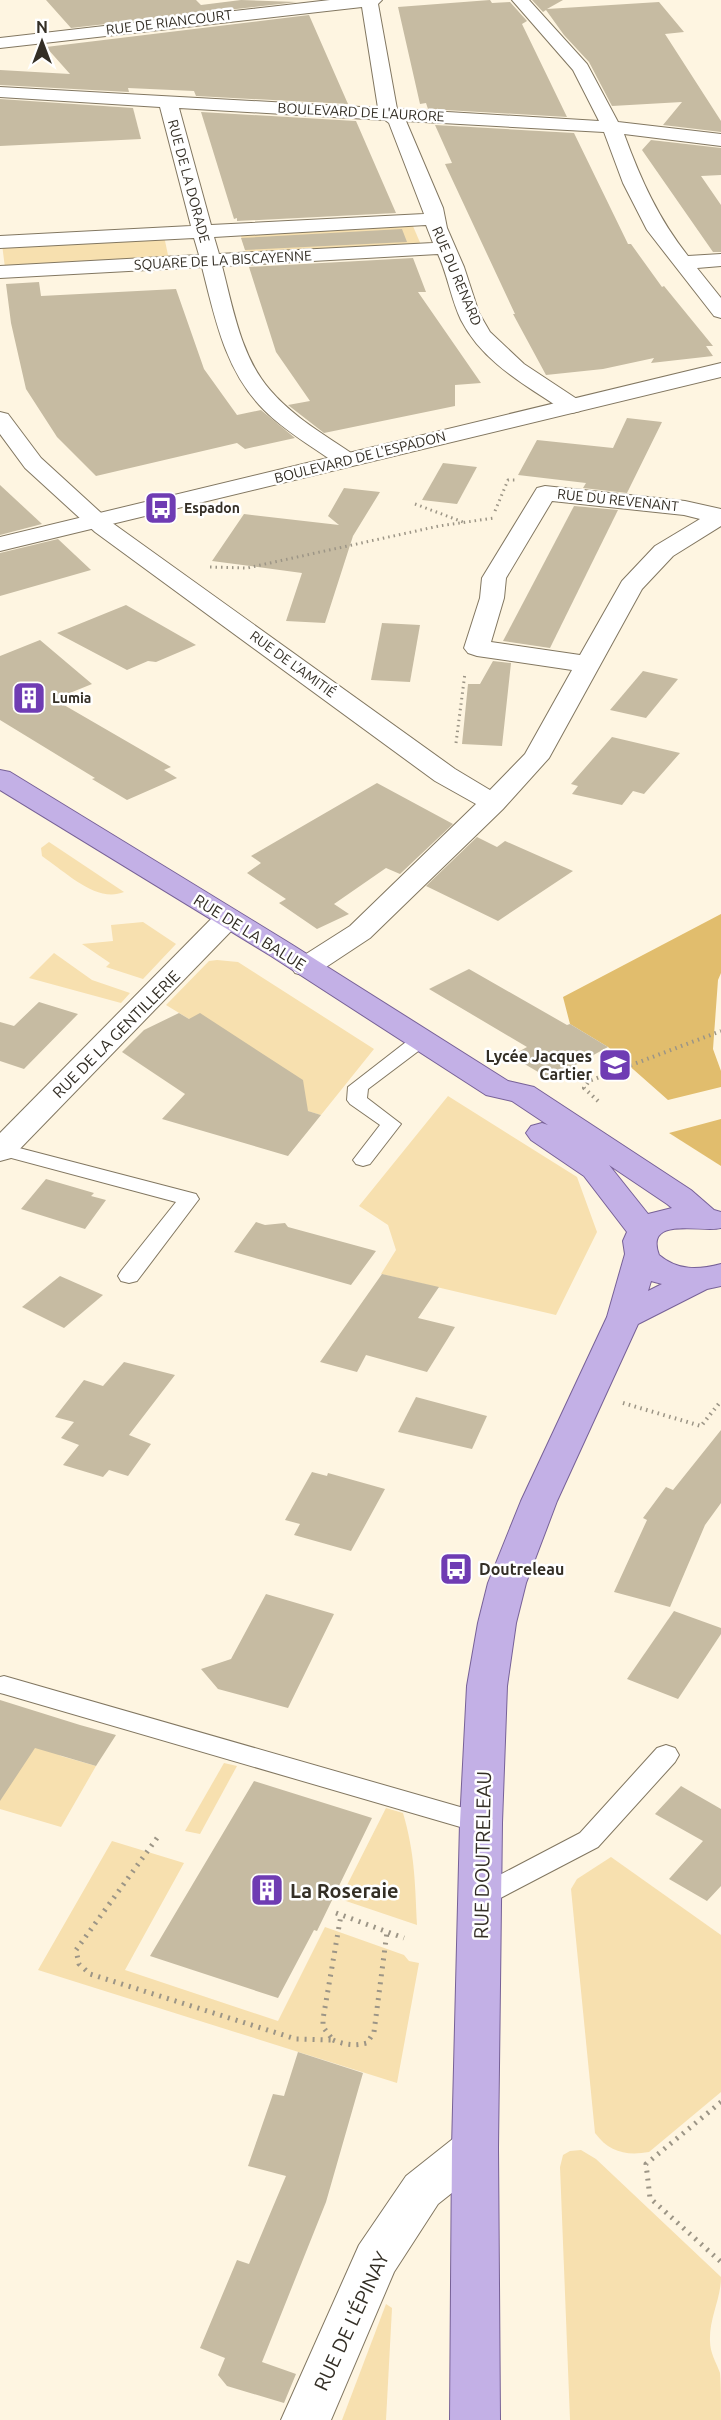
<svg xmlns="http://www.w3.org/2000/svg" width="721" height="2420" font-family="Ubuntu,sans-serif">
	<rect width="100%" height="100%" fill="#fef5e1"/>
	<g fill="#f7e0af">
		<path d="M412 224 422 247 247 256 240 233Z"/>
		<path d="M164 236 169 260 5 268 2 244Z"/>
		<path d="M49 842 124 892C97 903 68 874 46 859L42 856 41 848Z"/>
		<path d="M143 922 176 944 143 979 106 967 110 963 82 944 113 941 111 925Z"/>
		<path d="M54 953 92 980 130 993 121 1003 29 978Z"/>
		<path d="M217 960 238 962 374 1049 321 1115 294 1107 189 1019 166 1005 209 961Z"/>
		<path d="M448 1096 577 1177 597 1232 556 1315 381 1274 396 1250 388 1225 359 1206Z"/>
		<path d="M38 1742 61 1756 96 1766 61 1827 0 1809V1767Z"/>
		<path d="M224 1763 237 1766 200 1834 185 1831Z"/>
		<path d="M386 1808 403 1813C415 1854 415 1883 417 1925L340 1899Z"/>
		<path d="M112 1841 184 1863 125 1970 278 2021 325 1927 404 1955 409 1961 419 1963 397 2083 38 1970Z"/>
		<path d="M611 1857 721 1935V2092L649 2152C626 2156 609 2152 595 2133L571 1889 577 1879Z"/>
		<path d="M581 2150 596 2159 721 2277C721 2299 709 2318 710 2341 710 2353 716 2362 720 2373 721 2385 721 2406 721 2420H570L560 2167 563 2155 570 2151Z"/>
		<path d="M386 2304 392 2308 386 2420H342Z"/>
	</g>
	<g fill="#e1bd6d">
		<path d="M721 914V973L718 980 713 1049 721 1071V1087L668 1100 608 1047 570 1024 563 997Z"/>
		<path d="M721 1119V1166L669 1133Z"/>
	</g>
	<g fill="#c6bba2">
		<path d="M46 0H196L201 5 241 0 297 2 71 28Z"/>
		<path d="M490 0 492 3 510 2 527 21 522 24 567 117 428 109 426 103 420 104 398 7Z"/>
		<path d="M532 0H563L547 9 659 2 684 32 665 34 721 121V132L663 125 682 102 612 106 589 62 564 35 546 10 543 12Z"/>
		<path d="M309 15 348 104 196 96 194 91 128 88 129 92 0 85V70L70 74 46 47Z"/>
		<path d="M0 99 133 108 141 139 0 146Z"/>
		<path d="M201 112 356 121 396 213 237 221V218L234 219Z"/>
		<path d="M435 125 574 133 628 244H631L662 287 664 286 713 346H706L713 356 651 363 654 358 603 369 546 375 513 314H515L445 164 452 163Z"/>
		<path d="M651 140 721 148V175L701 176 721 205V252H713L642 150Z"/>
		<path d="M402 229 407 242 245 250 241 238Z"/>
		<path d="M413 258 426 292H418L481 383 455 385V406L324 433 288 405 310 401 276 352 249 267Z"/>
		<path d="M39 282 41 296 176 289 204 369 237 415 261 410 295 438 245 449 237 443 96 476 57 437 26 389 11 323 6 284Z"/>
		<path d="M627 418 662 422 627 493 583 488 586 483 518 475 537 440 613 448Z"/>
		<path d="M443 463 477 467 457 504 422 500Z"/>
		<path d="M0 485 42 524 0 535Z"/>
		<path d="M344 488 380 492 353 536 325 623 286 621 302 573 212 561 244 514 339 525 328 516Z"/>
		<path d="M574 506 618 510 550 648 503 641Z"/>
		<path d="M58 539 91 570 0 596V553Z"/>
		<path d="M126 605 196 645 156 662 148 661 127 670 57 633Z"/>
		<path d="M382 623 420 625 410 682 371 680Z"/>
		<path d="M40 640 92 684 60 697 69 702 64 705 171 767 164 770 177 778 127 800 92 779 95 778 0 720V656Z"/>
		<path d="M493 661 511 663 502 746 462 744 468 684H480Z"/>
		<path d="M643 671 678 679 646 718 610 710Z"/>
		<path d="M612 737 680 753 644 794 633 791 622 805 572 794 578 786 571 784Z"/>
		<path d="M377 783 453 824 400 874 386 868 334 904 349 914 317 929 279 903 286 899 247 873 261 863 251 856Z"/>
		<path d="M477 837 497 847 505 841 573 871 498 921 426 886Z"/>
		<path d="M469 969 567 1025 570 1024 608 1047 550 1079 511 1056 527 1047 429 989Z"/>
		<path d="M39 1002 78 1014 24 1069 0 1061V1022L14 1026Z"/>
		<path d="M179 1013 189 1019 200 1013 303 1080 308 1111 321 1115 288 1156 162 1119 185 1094 122 1052 144 1030Z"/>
		<path d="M46 1179 94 1193 91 1196 106 1200 85 1229 21 1209Z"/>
		<path d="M256 1222 265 1225 285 1223 288 1227 376 1251 351 1285 234 1252Z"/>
		<path d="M382 1274 439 1287 418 1318 455 1327 427 1372 366 1355 357 1372 320 1362Z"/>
		<path d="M60 1276 103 1295 64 1328 22 1307Z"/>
		<path d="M124 1362 175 1375 129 1435 151 1444 128 1476 109 1470 103 1477 63 1465 79 1445 61 1438 74 1422 55 1417 84 1380 103 1386Z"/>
		<path d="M416 1397 487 1416 472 1449 398 1432Z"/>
		<path d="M721 1430V1503L705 1525 670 1607 614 1592 647 1520 643 1518 666 1487 673 1490Z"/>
		<path d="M312 1472 327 1476 328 1473 385 1489 351 1551 294 1535 300 1524 285 1520Z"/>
		<path d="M266 1594 334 1614 288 1708 218 1689 201 1669 231 1659Z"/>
		<path d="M674 1611 721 1628V1634L678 1699 627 1679Z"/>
		<path d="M0 1700 80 1725 116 1735 96 1766 35 1748 0 1801Z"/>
		<path d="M254 1781 372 1818 317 1931 314 1930 278 1998 150 1956Z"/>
		<path d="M681 1786 721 1809V1886L707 1901 669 1879 703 1841 655 1814Z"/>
		<path d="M298 2052 363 2073 326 2202 262 2362 296 2374 284 2403 227 2386 218 2375 225 2358 200 2348 237 2260 249 2264 286 2176 248 2166 273 2094 284 2096Z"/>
	</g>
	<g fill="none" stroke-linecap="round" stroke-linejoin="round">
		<g stroke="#827761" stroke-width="2">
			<g id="lane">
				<path d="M422 1033 429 1035 432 1039 429 1043 368 1089 367 1098 401 1124 370 1164 363 1166 356 1164 353 1160 380 1125 350 1104 347 1100 348 1087 415 1035Z"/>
				<path d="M0 1143 196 1194 199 1199 137 1281 129 1283 121 1281 118 1276 121 1271 176 1202 0 1155Z"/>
				<path d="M4 1676 481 1813 490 1816 494 1823 490 1830 481 1833 4 1694 0 1693V1677Z"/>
				<path d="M666 1745 675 1748 679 1755 675 1762 598 1847 489 1904 480 1908 471 1904 467 1897 471 1890 580 1833 657 1748Z"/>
			</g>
		</g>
		<g stroke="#827761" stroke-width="2">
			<g id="street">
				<path d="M330 0H382L378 4 397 109 599 121 573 70 512 0H529L587 64 618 122 721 134V146L624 134C641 180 658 218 688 256L721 254V266L697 268 721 298V318L714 316 647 230 623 183 604 132 406 121 443 208 447 228 464 267 479 313 490 332 524 364 580 401 583 406 580 411 572 413 564 411C526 385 483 363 461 320 451 299 448 276 438 254L222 266C233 308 241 357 270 390 293 417 325 435 354 455L358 460 354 465 346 467 338 465C313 447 285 431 264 410 225 371 215 318 202 267L0 278V266L199 255 194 238 0 248V236L191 226 160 107 0 97V87L378 108 362 7 0 48V38ZM179 108 385 120 389 123 424 214 211 225ZM426 225 433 243 219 254 214 237Z"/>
				<path d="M0 412 8 414 41 458 111 522 455 769 490 790 525 754 572 670 477 656 468 653 464 648 480 598 482 578 537 488 545 486 685 501 721 509V526L673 556 642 589 549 758 503 809 370 938 317 973 306 976 295 973 291 967 295 961 350 926 476 804 435 781 95 532 25 468 0 434ZM552 501 684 515 700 519 655 546 622 581 580 655 491 642 504 598 506 578Z"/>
				<path d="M228 909 238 912 243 918 238 924 11 1158 0 1161V1133L218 912Z"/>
				<path d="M475 2129 491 2134 498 2148 491 2162 438 2204 394 2272 331 2420H281L359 2245 406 2176 459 2134Z"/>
			</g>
		</g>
		<g stroke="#827761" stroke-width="2">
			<path id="secondary" d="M721 363V377L0 551V537Z"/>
		</g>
		<g stroke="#776197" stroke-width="2">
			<path id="primary" d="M0 770 10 772 291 944 508 1081 534 1087 691 1190 714 1210 721 1212V1228C703 1233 644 1215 659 1255 678 1271 698 1270 721 1264V1286L707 1289 638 1324 557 1501 526 1583 516 1623 507 1686 502 1823 498 2148 500 2420H450L452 2148 460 1823 467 1686 478 1623 488 1583 521 1501 607 1317 625 1254 623 1241 627 1232 584 1176 531 1140 526 1133 531 1126 542 1123 548 1125 512 1101 486 1095 271 956 0 790ZM609 1165 667 1204 672 1208 648 1214ZM651 1281 662 1284 648 1291Z"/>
		</g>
		<g stroke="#9c9586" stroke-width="3" stroke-dasharray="1.5 4" stroke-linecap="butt">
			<path d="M415 504 463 522"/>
			<path d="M495 511 508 480H518"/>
			<path d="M210 567 247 568 439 526 494 518"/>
			<path d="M456 743 465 673"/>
		</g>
		<g stroke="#9c9586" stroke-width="4" stroke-dasharray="1.5 4.5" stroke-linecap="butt">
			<path d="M598 1101 584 1088 589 1081 721 1031"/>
			<path d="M623 1403 701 1426 721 1401"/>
		</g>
		<g stroke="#9c9586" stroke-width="5" stroke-dasharray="2 6" stroke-linecap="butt">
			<path d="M157 1838 76 1950 79 1964 90 1974 296 2039 333 2040 323 2027V2019L341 1915"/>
			<path d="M336 1913 404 1938"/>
			<path d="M333 2040C345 2045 355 2046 367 2043L374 2032 387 1932"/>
			<path d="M721 2102 646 2164 650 2198 721 2262"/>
		</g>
		<use href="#lane" fill="#fff" fill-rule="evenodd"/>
		<use href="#street" fill="#fff" fill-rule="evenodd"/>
		<use href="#secondary" fill="#fff" fill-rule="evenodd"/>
		<use href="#primary" fill="#c3b0e6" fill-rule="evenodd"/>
	</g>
	<defs>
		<g id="bus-square" transform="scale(1.725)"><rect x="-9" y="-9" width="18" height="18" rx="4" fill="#6f3cb3" stroke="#fff"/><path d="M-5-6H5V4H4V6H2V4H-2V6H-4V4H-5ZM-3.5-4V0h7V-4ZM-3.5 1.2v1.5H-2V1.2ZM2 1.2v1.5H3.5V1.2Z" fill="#fff"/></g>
		<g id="building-square" transform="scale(1.725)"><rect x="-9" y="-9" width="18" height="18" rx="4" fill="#6f3cb3" stroke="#fff"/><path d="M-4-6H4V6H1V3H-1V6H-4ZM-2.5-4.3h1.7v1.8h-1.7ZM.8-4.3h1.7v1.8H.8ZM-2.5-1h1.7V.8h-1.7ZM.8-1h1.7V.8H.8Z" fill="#fff"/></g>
		<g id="school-square" transform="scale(1.725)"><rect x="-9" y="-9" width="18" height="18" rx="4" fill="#6f3cb3" stroke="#fff"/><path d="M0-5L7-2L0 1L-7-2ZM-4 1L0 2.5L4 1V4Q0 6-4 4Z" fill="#fff"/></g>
	</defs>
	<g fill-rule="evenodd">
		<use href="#bus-square" x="161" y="508"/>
		<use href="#building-square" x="29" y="698"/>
		<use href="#school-square" x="615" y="1065"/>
		<use href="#bus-square" x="456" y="1569"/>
		<use href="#building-square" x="267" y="1890"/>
	</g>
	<g text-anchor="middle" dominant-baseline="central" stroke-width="5" stroke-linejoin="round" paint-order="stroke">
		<g font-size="14" fill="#332e25" stroke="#fff">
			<text transform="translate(169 22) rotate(-7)">RUE DE RIANCOURT</text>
			<text transform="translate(361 112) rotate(3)">BOULEVARD DE L'AURORE</text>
			<text transform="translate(189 181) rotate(75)">RUE DE LA DORADE</text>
			<text transform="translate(223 260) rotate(-3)">SQUARE DE LA BISCAYENNE</text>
			<text transform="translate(457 276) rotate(67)">RUE DU RENARD</text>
			<text transform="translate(360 457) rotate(-14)">BOULEVARD DE L'ESPADON</text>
			<text transform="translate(618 500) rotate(6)">RUE DU REVENANT</text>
			<text transform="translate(293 664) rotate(36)">RUE DE L'AMITIÉ</text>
		</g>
		<g font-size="14" font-weight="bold" fill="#332e25" stroke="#fff" text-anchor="start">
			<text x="184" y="508">Espadon</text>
			<text x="52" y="698">Lumia</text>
		</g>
		<g font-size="16" fill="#332e25" stroke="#fff">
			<text transform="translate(250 932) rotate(32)">RUE DE LA BALUE</text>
			<text transform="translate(116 1034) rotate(-45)">RUE DE LA GENTILLERIE</text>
		</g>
		<g font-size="16" font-weight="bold" fill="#332e25" stroke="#fff" text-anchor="end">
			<text x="592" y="1056">Lycée Jacques<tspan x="592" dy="18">Cartier</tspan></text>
			<text x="479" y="1569" text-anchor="start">Doutreleau</text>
		</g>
		<g font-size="20" fill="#332e25" stroke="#fff">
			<text transform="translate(482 1855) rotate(-89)">RUE DOUTRELEAU</text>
			<text transform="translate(351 2321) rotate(-65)">RUE DE L'ÉPINAY</text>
		</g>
		<g font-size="20" font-weight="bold" fill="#332e25" stroke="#fff" text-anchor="start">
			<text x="290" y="1890">La Roseraie</text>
		</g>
	</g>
	<g transform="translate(42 42)" stroke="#ffffff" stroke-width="4.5" paint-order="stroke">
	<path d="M0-4.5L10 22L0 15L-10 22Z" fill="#332e25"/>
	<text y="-9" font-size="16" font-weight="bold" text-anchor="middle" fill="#332e25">N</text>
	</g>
</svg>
